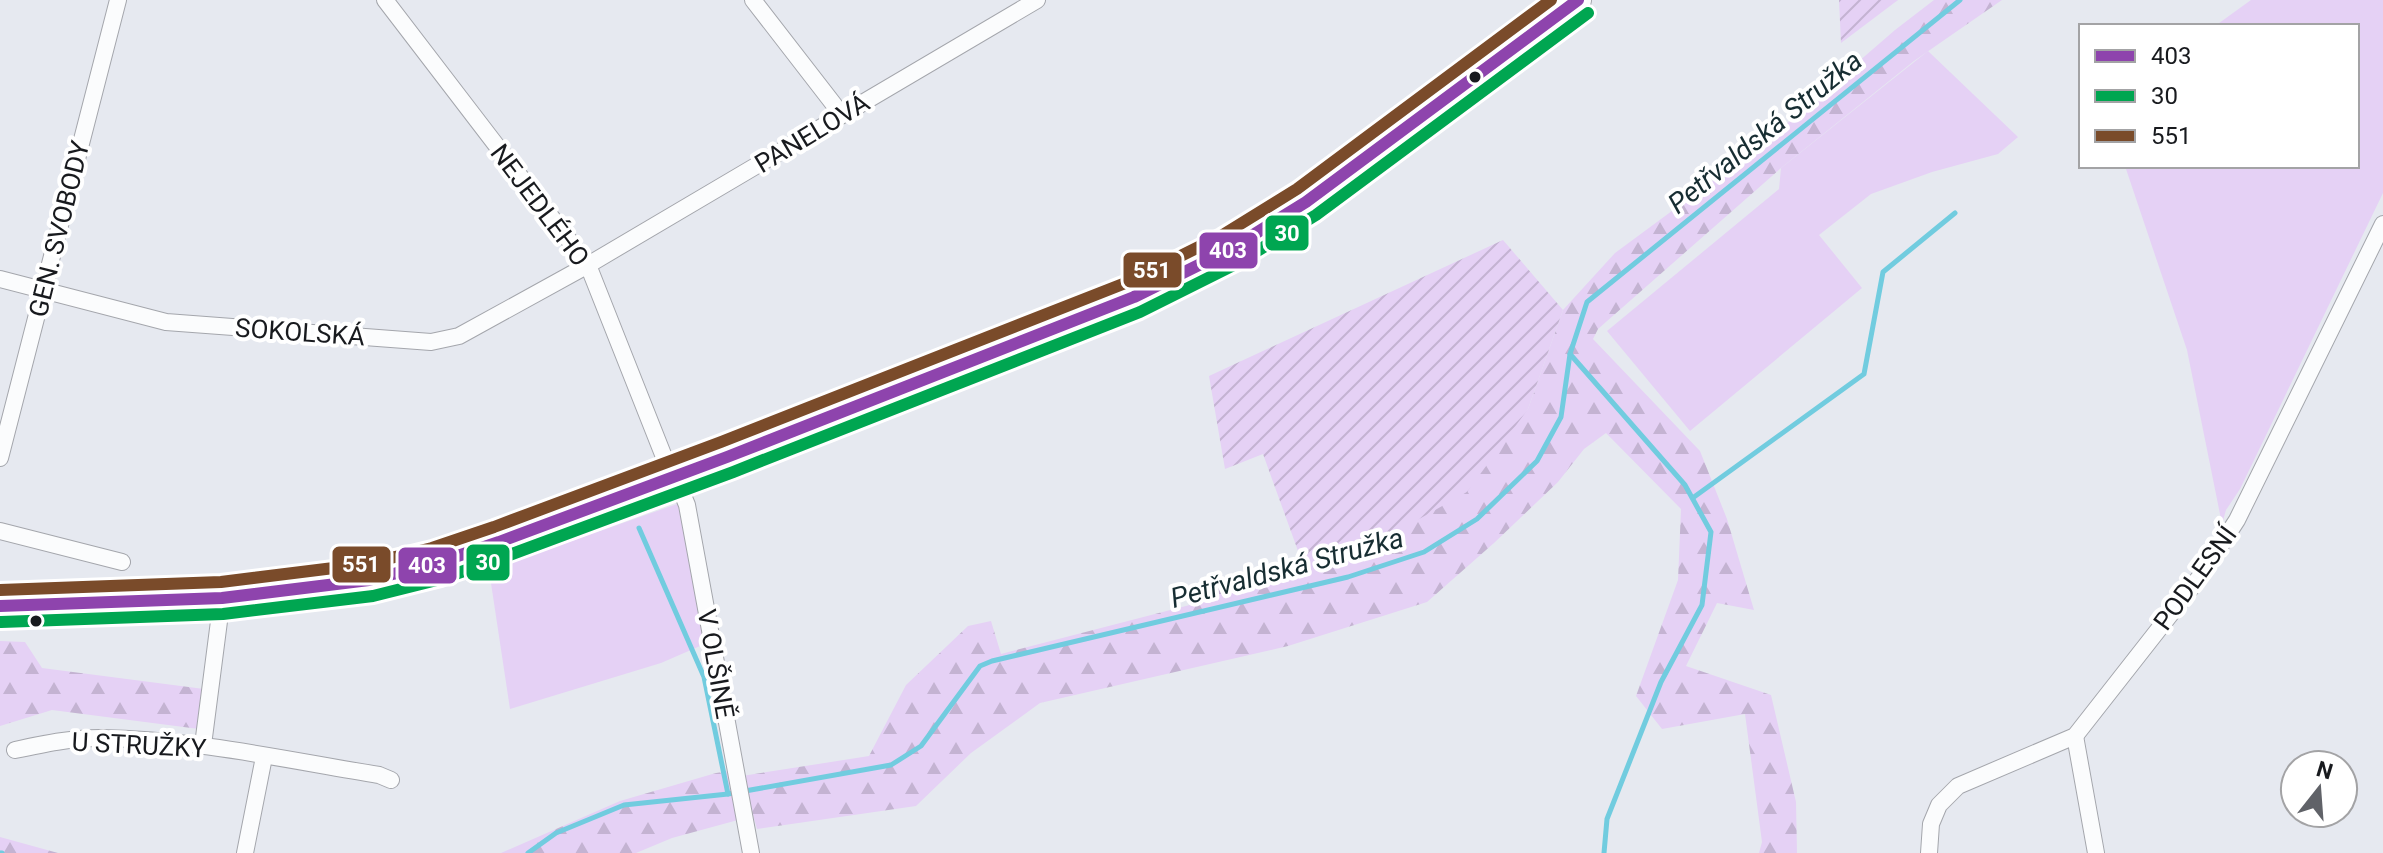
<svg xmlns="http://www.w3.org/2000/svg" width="2383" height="853" font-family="Roboto,sans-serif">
	<defs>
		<pattern id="forest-firs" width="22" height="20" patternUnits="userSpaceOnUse" patternTransform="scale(2)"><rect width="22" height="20" fill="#e5d1f5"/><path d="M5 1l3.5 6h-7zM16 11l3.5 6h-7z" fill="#c4b3d2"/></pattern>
		<pattern id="garden-furrows" width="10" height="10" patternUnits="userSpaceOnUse" patternTransform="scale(2)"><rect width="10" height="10" fill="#e5d1f5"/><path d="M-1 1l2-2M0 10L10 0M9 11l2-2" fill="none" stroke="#c4b3d2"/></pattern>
	</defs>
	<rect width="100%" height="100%" fill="#e6e9f0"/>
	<g fill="#e5d1f5">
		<path d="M2251 0H2383V193L2240 489 2226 510 2222 524 2187 350 2125 166H2357V26H2215Z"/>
		<path d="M1928 51 2018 137 1998 154 1932 172 1871 194 1819 235 1862 288 1690 431 1607 331 1779 189 1781 168Z"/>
		<path d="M680 503 707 643 661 663 510 709 489 570Z"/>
	</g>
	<g fill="url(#forest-firs)">
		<path d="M1934 0H2002L1914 61 1781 168 1598 329 1593 339 1700 451 1727 519 1754 610 1717 603 1686 666 1771 695 1796 802 1797 853H1759L1762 842 1745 714 1662 729 1636 696 1678 580 1681 509 1606 433 1584 449 1558 482 1494 543 1427 602 1288 646 1040 703 971 753 916 806 757 829 742 776 869 756 906 685 968 626 991 621 1001 654 1209 600 1206 581 1366 549 1528 409 1563 310 1615 253 1768 140 1895 30Z"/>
		<path d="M0 641 25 642 42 668 204 689 199 729 52 710 0 726Z"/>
		<path d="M729 771 738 820 672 838 636 853H501L620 801 716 773Z"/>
		<path d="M0 837 58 853H0Z"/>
	</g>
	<g fill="url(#garden-furrows)">
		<path d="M1839 0H1898L1841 43Z"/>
		<path d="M1503 240 1563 310 1528 409 1467 492 1366 549 1302 562 1263 454 1225 469 1209 376Z"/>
	</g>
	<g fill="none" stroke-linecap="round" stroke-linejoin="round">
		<g stroke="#71ccdf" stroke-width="5">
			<path d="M1570 354 1685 485 1711 532 1702 605 1661 682 1607 819 1604 853"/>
			<path d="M1694 497 1864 374 1883 272 1955 213"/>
			<path d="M639 528 704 677 728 794"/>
			<path d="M0 853H2"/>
			<path d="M528 853 556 833 624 805 728 794 891 765 921 746 980 666 992 661 1348 577 1424 552 1477 519 1537 461 1561 417 1570 354 1587 302 1960 0"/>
		</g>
		<g stroke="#a4a6ac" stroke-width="18">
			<g id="minor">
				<path d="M385 0 588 265 666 462 675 476 687 505 751 853"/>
				<path d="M753 0 842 115"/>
				<path d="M0 279 166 322 431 342 459 336 588 265 1037 0"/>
				<path d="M0 458 118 0"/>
				<path d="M0 531 122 562"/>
				<path d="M2075 736 2096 853"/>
				<path d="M203 745 222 598"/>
				<path d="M15 750C43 744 71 738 100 738 194 739 287 760 379 775L391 780"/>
				<path d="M245 853 264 757"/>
				<path d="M1929 853 1931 824 1939 805 1958 786 2075 736 2202 574 2237 520 2383 224"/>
			</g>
		</g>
		<g stroke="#a4a6ac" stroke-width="28">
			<path id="primary" d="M0 606 222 598 369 580 437 563 499 542 727 457 1134 297 1229 250 1306 202 1578 0"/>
		</g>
		<use href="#minor" stroke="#fbfcfd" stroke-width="16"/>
		<use href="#primary" stroke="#fbfcfd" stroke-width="26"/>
		<g stroke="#fff" stroke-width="18">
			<path id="bus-1" d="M0 606 222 598 369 580 437 563 499 542 727 457 1134 297 1229 250 1306 202 1578 0"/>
		</g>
		<g stroke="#fff" stroke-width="18">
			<path id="bus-2" d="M1 622 223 614 373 596 441 579 504 557 733 472 1140 312 1236 264 1316 215 1588 13"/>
		</g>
		<g stroke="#fff" stroke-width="18">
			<path id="bus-3" d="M0 590 221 582 366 564 432 548 494 527 721 442 1128 282 1221 236 1297 189 1551 0"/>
		</g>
		<use href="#bus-1" stroke="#8e44ad" stroke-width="12"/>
		<use href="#bus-2" stroke="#00a651" stroke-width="12"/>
		<use href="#bus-3" stroke="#7a4b2a" stroke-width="12"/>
	</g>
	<g fill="#181a1e" stroke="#fff" stroke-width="3">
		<circle cx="1475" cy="77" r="7"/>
		<circle cx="36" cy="621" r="7"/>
	</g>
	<g text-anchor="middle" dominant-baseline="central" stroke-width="8" stroke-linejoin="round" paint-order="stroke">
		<g font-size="26" fill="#181a1e" stroke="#fff">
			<text transform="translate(812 133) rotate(-31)">PANELOVÁ</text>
			<text transform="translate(540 205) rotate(53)">NEJEDLÉHO</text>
			<text transform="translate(59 229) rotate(-76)">GEN. SVOBODY</text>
			<text transform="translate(300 332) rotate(4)">SOKOLSKÁ</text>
			<text transform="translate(2195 578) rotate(-54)">PODLESNÍ</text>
			<text transform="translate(716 664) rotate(80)">V OLŠINĚ</text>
			<text transform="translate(139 745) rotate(3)">U STRUŽKY</text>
		</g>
		<g font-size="28" font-style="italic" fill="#172d32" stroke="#fff">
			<text transform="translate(1765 132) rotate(-39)">Petřvaldská Stružka</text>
			<text transform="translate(1287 568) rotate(-15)">Petřvaldská Stružka</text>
		</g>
	</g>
	<g stroke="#fff" stroke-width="3">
		<rect x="1264" y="214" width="46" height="38" rx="8" fill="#00a651"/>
		<rect x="1198" y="231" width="61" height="39" rx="8" fill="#8e44ad"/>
		<rect x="1122" y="251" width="61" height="38" rx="8" fill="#7a4b2a"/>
		<rect x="465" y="543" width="46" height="39" rx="8" fill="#00a651"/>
		<rect x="331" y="545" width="61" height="39" rx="8" fill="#7a4b2a"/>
		<rect x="397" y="546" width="61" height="39" rx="8" fill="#8e44ad"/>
	</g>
	<g font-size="22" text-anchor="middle" font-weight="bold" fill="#fff">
		<text x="1287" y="241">30</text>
		<text x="1228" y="258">403</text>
		<text x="1152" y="278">551</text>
		<text x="488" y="570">30</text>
		<text x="361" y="572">551</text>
		<text x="427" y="573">403</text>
	</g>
	<rect x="2079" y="24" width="280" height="144" fill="#ffffff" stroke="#a3a3a5" stroke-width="2"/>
	<rect x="2095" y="50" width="40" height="12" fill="#8e44ad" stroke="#a3a3a5" stroke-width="2"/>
	<text x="2151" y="64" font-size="24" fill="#181a1e">403</text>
	<rect x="2095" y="90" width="40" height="12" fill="#00a651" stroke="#a3a3a5" stroke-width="2"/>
	<text x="2151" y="104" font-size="24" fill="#181a1e">30</text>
	<rect x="2095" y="130" width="40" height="12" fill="#7a4b2a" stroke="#a3a3a5" stroke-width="2"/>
	<text x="2151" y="144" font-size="24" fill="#181a1e">551</text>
	<g transform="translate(2319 789) rotate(17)"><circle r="38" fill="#ffffff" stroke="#a3a3a5" stroke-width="2"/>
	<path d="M0-6L14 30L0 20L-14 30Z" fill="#606268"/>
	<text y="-12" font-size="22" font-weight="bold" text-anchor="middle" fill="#181a1e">N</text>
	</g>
</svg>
